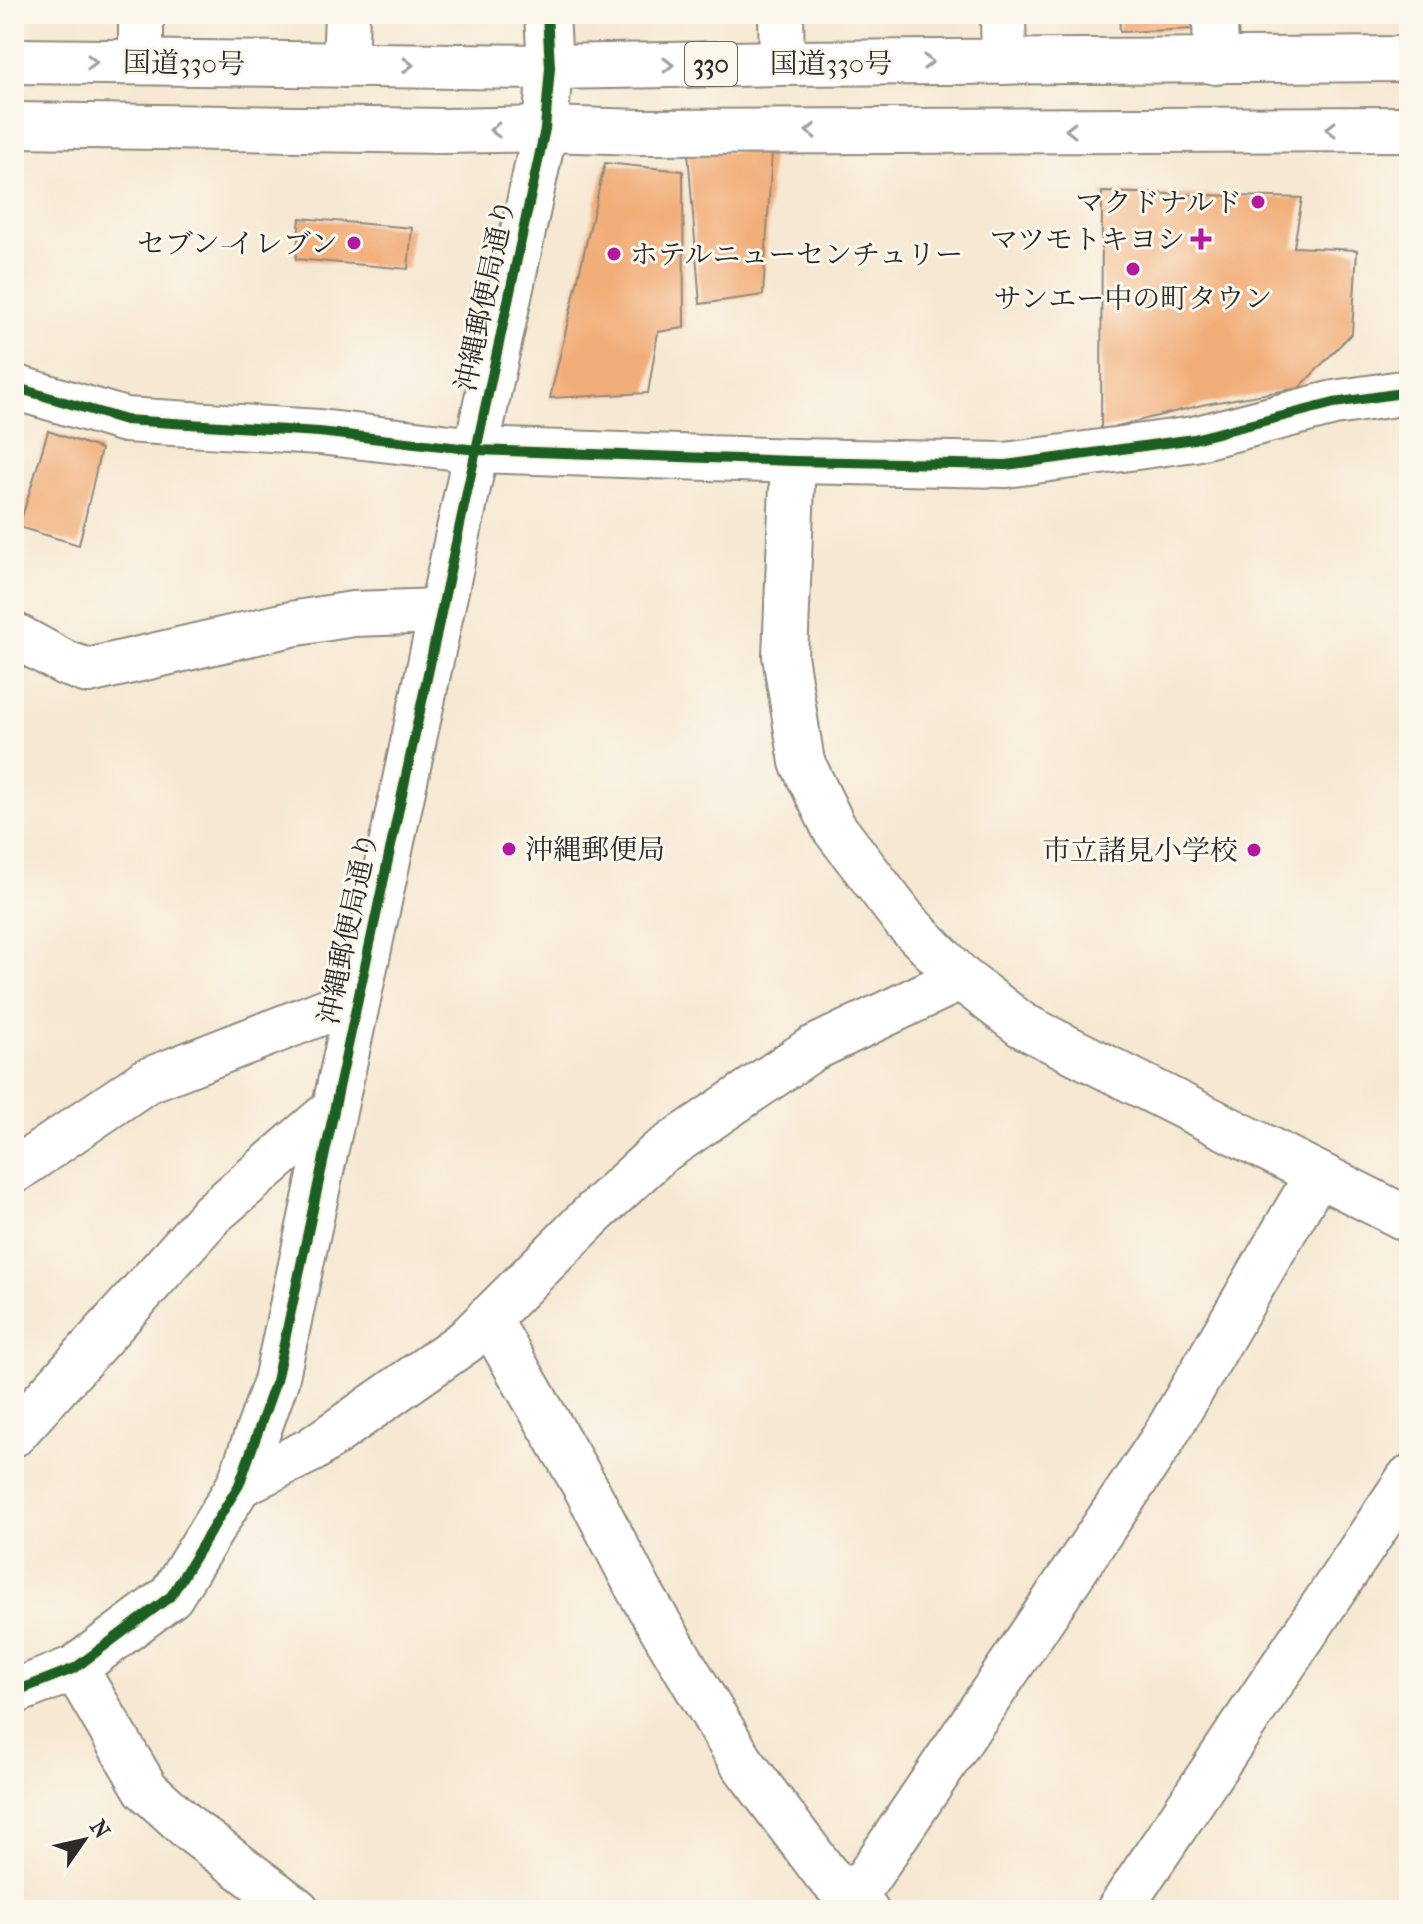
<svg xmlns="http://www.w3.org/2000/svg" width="1423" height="1924" font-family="'IM FELL French Canon','Noto Serif JP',serif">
	<rect width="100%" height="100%" fill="#fbf7ec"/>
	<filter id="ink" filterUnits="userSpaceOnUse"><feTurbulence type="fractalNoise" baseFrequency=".0125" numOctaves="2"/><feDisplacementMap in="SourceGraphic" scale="16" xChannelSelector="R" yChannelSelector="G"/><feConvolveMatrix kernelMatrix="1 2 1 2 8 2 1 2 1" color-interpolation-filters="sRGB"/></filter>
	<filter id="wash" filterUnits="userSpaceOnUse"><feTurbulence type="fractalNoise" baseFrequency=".006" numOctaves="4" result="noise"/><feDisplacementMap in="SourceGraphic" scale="32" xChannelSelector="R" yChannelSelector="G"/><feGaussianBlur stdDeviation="1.8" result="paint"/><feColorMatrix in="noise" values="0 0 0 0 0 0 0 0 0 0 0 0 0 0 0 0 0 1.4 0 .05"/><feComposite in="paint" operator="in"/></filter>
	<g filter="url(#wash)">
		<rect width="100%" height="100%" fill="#f6e8d2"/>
		<g id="blocks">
			<g fill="#f2ae79">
				<path d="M1119 14H1195V29L1120 32Z"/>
				<path d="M772 151 763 295 700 304 688 152Z"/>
				<path d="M605 163 683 171 684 328 658 332 648 393 550 398Z"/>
				<path d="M1102 192 1302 198 1294 247 1357 250 1352 333 1299 388 1206 404 1101 430Z"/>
				<path d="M300 218 412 228 408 269 296 259Z"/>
				<path d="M48 431 101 449 79 545 19 527Z"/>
			</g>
		</g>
	</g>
	<g filter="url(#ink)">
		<use href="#blocks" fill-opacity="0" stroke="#908a7e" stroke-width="2"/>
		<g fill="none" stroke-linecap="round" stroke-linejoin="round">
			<g stroke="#908a7e" stroke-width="48">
				<g id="street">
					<path d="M141 14V62"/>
					<path d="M547 14 550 67"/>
					<path d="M781 14 782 63"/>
					<path d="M1003 14 1004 62"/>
					<path d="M1215 14 1216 62"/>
					<path d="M345 65 347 14"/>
					<path d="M14 387 125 420 319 432 477 450 793 461 1006 465 1194 439 1334 403 1409 392"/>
					<path d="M793 461 785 656 802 762 834 828 906 922 961 978 1022 1025 1409 1220"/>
					<path d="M14 635 65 663 88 671 291 624 353 614 441 611"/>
					<path d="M14 1171 146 1081 357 999"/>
					<path d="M488 1318 586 1488 639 1590 741 1761 825 1873 852 1901 866 1910"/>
					<path d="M14 1434 212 1214 333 1110"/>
					<path d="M239 1485 311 1450 466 1341 594 1213 659 1153 812 1049 961 978"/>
					<path d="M75 1668 146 1789 191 1830 297 1910"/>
					<path d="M846 1910 1163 1439 1317 1175"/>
					<path d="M1119 1910 1409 1478"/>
				</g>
			</g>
			<g stroke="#908a7e" stroke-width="48">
				<path id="secondary" d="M14 1692 75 1668 171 1596 239 1485 276 1381 545 129 550 67"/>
			</g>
			<g stroke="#908a7e" stroke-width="48">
				<g id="highway">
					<path d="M14 61 550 67 782 63 1409 59"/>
					<path d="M14 125 446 131 545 129 641 132 1409 129"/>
				</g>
			</g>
			<use href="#street" stroke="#fff" stroke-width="44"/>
			<use href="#secondary" stroke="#fff" stroke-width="44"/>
			<use href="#highway" stroke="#fff" stroke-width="44"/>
			<g stroke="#fbf7ec" stroke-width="15">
				<g id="cycleway">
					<path d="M14 387 125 420 319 432 477 450 793 461 1006 465 1194 439 1334 403 1409 392"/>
					<path d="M14 1692 75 1668 171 1596 239 1485 276 1381 545 129 550 67 547 14"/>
				</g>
			</g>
			<use href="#cycleway" stroke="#1b5e20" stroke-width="10"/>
		</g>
		<defs><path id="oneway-chevron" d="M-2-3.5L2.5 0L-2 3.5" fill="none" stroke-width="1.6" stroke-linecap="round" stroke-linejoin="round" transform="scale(2)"/></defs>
		<g stroke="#a0a0a0">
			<use href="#oneway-chevron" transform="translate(92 62) rotate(1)"/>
			<use href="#oneway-chevron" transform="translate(928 62)"/>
			<use href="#oneway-chevron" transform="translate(408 65) rotate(1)"/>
			<use href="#oneway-chevron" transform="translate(668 65) rotate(-1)"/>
			<use href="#oneway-chevron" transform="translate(1331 129) rotate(180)"/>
			<use href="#oneway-chevron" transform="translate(495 130) rotate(179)"/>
			<use href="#oneway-chevron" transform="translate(1071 130) rotate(180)"/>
			<use href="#oneway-chevron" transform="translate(811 131) rotate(180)"/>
		</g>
	</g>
	<g fill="#b5179e" stroke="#fbf7ec" stroke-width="3">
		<circle cx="1258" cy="202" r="8"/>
		<path d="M1197 227h8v8h8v8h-8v8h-8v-8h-8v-8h8z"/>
		<circle cx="354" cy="243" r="8"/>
		<circle cx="614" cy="254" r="8"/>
		<circle cx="1133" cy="269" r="8"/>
		<circle cx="509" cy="849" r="8"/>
		<circle cx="1254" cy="850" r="8"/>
	</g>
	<g text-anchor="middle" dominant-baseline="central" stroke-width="6" stroke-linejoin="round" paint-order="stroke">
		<rect fill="#fbf7ec" stroke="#696865" stroke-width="2" x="685" y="42" width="52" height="44" rx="6"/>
		<g font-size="26" font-weight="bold" fill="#2b2b2b">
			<text x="711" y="64">330</text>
		</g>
		<g font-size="28" fill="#2b2b2b" stroke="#fbf7ec">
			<text transform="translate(184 63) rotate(1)">国道330号</text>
			<text x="831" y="63">国道330号</text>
			<text transform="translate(485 295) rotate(-78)">沖縄郵便局通り</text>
			<text transform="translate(348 928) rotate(-78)">沖縄郵便局通り</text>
		</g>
		<g font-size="28" fill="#2b2b2b" stroke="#fbf7ec" text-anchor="end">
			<text x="1242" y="202">マクドナルド</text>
			<text x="1185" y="239">マツモトキヨシ</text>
			<text x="338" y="243">セブン-イレブン</text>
			<text x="630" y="254" text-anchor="start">ホテルニューセンチュリー</text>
			<text x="1133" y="298" text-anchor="middle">サンエー中の町タウン</text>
			<text x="525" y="849" text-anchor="start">沖縄郵便局</text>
			<text x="1238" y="850">市立諸見小学校</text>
		</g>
	</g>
	<rect width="1423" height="1924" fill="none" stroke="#fbf7ec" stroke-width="48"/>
	<g transform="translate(84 1840) rotate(56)" stroke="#fbf7ec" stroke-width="6" paint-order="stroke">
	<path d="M0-6L14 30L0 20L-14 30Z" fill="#2b2b2b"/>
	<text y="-12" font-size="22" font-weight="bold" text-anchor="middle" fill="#2b2b2b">N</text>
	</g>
</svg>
